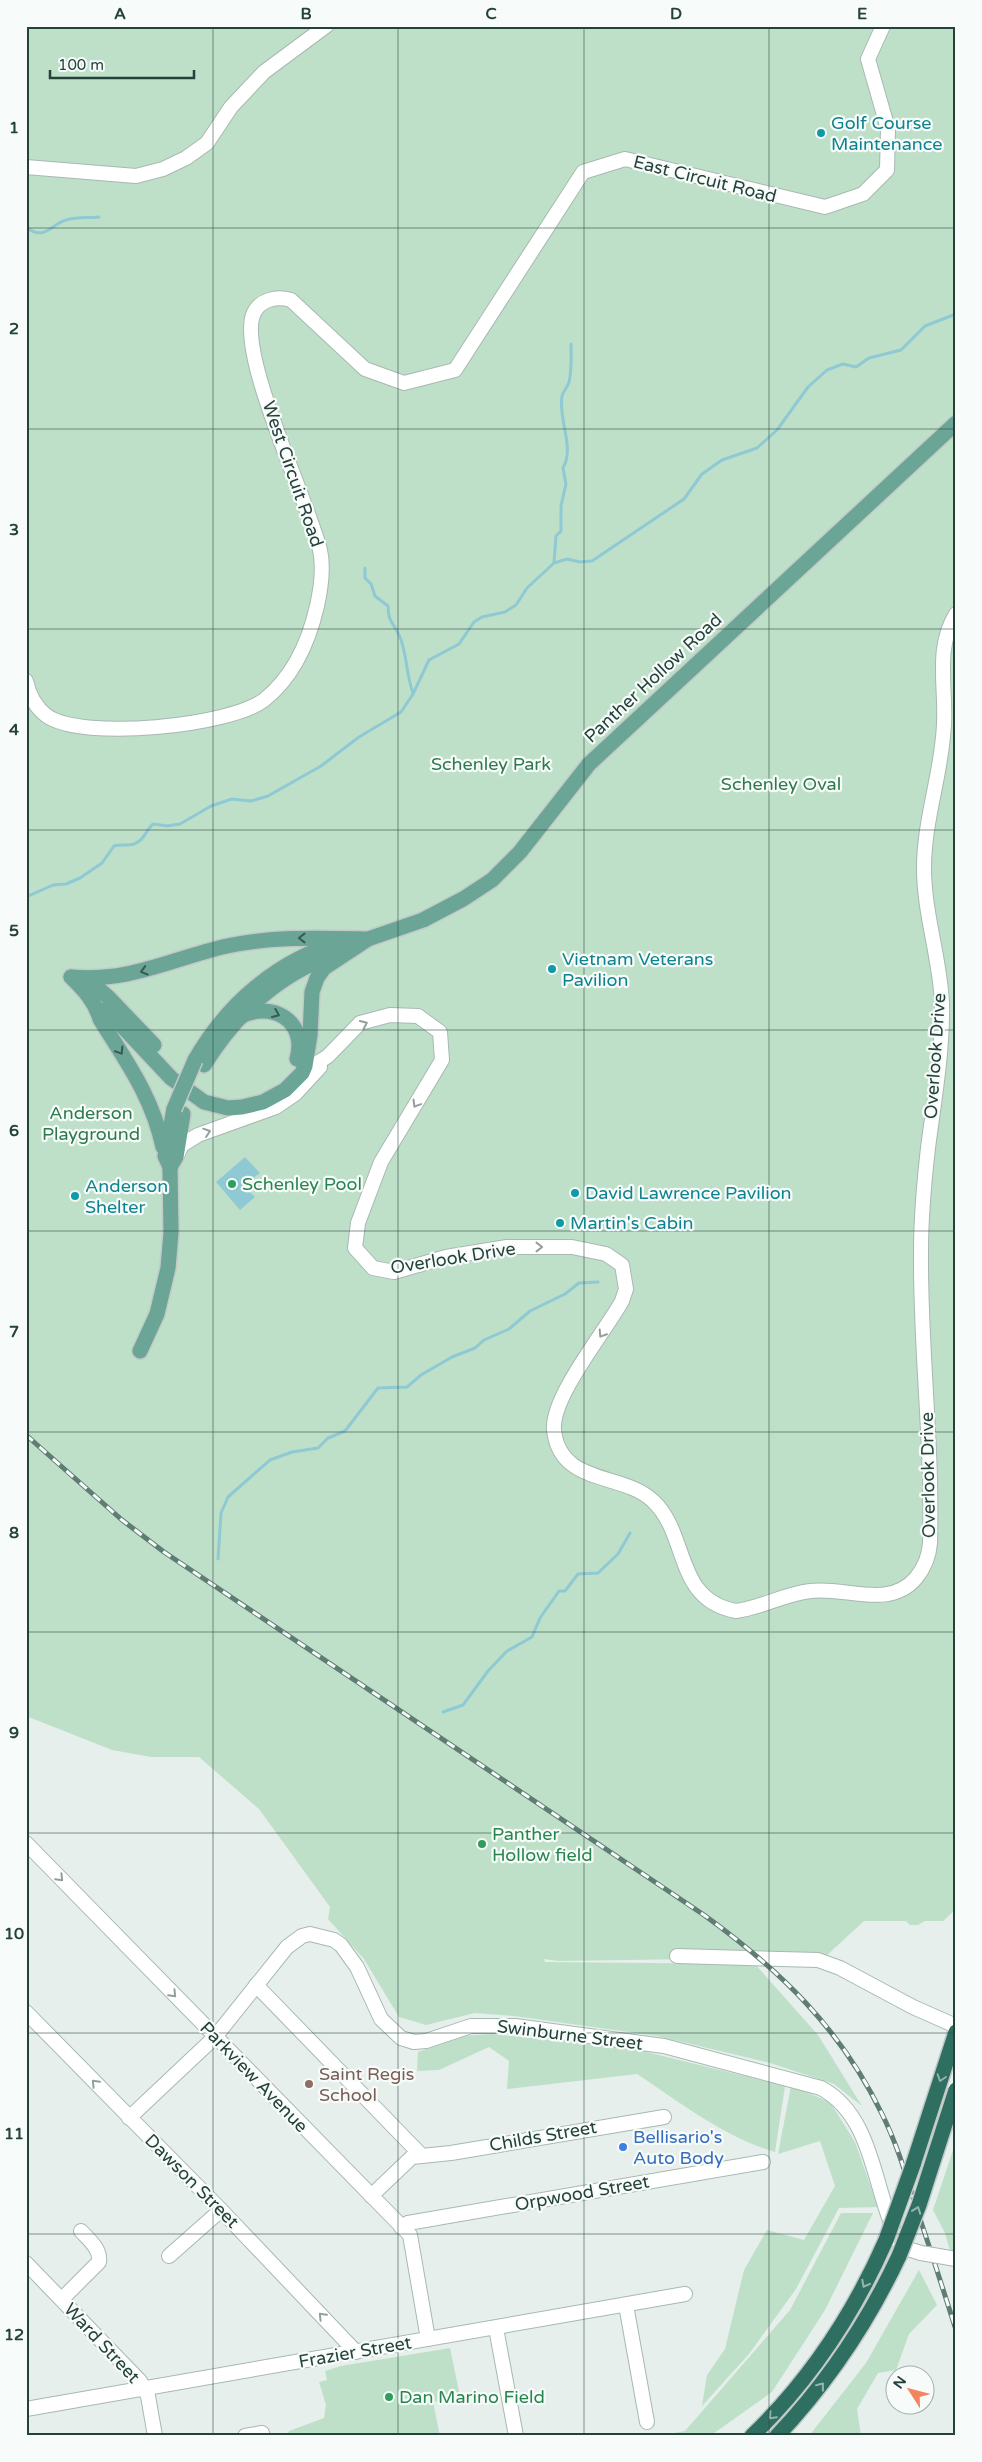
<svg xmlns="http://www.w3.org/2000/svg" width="982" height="2462" font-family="'Varela Round',sans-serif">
	<rect width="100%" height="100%" fill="#e6efeb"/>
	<g fill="#bfe0c8">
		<path d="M27 26H956V1909L943 1921H925L918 1925H910L906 1921H864L825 1957 558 1961 544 1959 545 1962 755 1964 818 2035 862 2106 834 2084 770 2063 657 2036 514 2016 475 2013 426 2025 399 2017 364 1959 328 1919 330 1907 259 1809 199 1757H151L112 1750 26 1716Z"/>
		<path d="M493 2034 626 2047 785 2086 775 2152C724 2137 681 2103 637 2074L507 2089 509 2061 489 2047 439 2070 417 2071 418 2052 461 2036Z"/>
		<path d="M791 2086 830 2102 855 2142 878 2207 839 2208 796 2289 749 2354 702 2406 707 2375 725 2349 744 2270 767 2230 804 2240 835 2186 820 2141 778 2154Z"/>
		<path d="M955 2144 956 2150V2273L945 2233 933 2210Z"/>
		<path d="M841 2213H873L825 2310 772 2392 710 2436H658L685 2431 790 2310Z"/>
		<path d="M919 2270 937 2305 909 2334 896 2370 878 2373 857 2409 861 2436H809L866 2363Z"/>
		<path d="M450 2348 460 2396 433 2402 440 2436H286L289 2431 324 2418 326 2405 319 2382 327 2380 325 2371 341 2366Z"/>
	</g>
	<path fill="#8ec9d4" d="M245 1157 260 1173 243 1186 255 1197 240 1210 216 1182Z"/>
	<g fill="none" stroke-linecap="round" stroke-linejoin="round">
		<g stroke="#8ec9d4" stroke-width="3">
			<path d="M26 227C45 242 51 224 66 220 76 217 89 218 99 217"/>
			<path d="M554 563 556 536 561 531V506L566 484 563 468C575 448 558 419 562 396 563 391 568 387 569 382 572 370 571 356 571 344"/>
			<path d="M365 568V578L371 584 375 596 388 606C388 622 393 622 399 635 407 651 406 675 413 693"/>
			<path d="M26 897 53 885 66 884 80 878 102 863 114 846C120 844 128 846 134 844 144 841 146 830 153 824L167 826 180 824 211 806 232 799 251 801 268 796 321 766 359 737 401 712 413 694 429 660 459 644 474 622 482 617 505 612 516 605 527 588 554 563 567 559 580 562 592 561 684 499 702 474 722 460 757 448 777 430 808 387 827 370 843 364 856 367 869 358 901 350 925 326 956 314"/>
			<path d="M218 1559 221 1513 228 1497 270 1460 292 1452 318 1448 328 1438 345 1431 378 1388 407 1387 421 1375 452 1357 475 1348 484 1340 509 1329 530 1311 565 1294 579 1283 598 1282"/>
			<path d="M443 1712 463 1705 488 1671 507 1651 532 1637 540 1618 559 1591H565L578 1574 598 1573 618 1554 630 1533"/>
		</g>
		<g stroke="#a8b8b2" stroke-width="16">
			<g id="minor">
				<path d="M26 167 136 176 163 169 186 158 207 143 231 107 264 72 326 26"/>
				<path d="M26 681C29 695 35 707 47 716 83 741 230 726 264 700 293 677 309 641 317 606 321 588 324 568 320 550 308 501 238 356 253 315 259 299 277 296 291 300L365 369 404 383 455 370 583 172 625 159 825 207 863 194 887 170 888 129 868 59 883 26"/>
				<path d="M302 1073 328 1056 360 1023 390 1015 418 1016 440 1032 442 1060 381 1162 358 1223 355 1248 373 1268 394 1272 446 1257 507 1247H572L606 1254 622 1265 626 1289 622 1301C605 1332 551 1397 554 1430 560 1486 623 1472 653 1501 689 1534 674 1600 736 1611 761 1608 784 1594 810 1591 845 1586 889 1610 916 1578 925 1567 929 1557 930 1543 933 1446 920 1349 921 1252 921 1217 924 1183 928 1148 934 1101 943 1051 942 1003 940 958 924 914 924 868 924 819 942 773 944 724 946 686 935 648 956 614"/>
				<path d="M176 1157 182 1145 198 1135 276 1107 295 1094 320 1067"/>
				<path d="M26 1843 410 2235 428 2339"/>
				<path d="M677 1956 818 1960 840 1968 913 2007 956 2026"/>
				<path d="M256 1985 422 2156"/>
				<path d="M26 2012 221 2210 356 2352"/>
				<path d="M129 2118 215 2037 287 1947 302 1936 310 1934 334 1940 341 1945 357 1967 381 2019 401 2038 414 2042 426 2041 471 2026H515L664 2046 821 2088C875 2117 873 2192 899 2242L908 2249 921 2253"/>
				<path d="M371 2196 412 2157 451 2153 664 2117"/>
				<path d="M401 2227 408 2223 763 2162"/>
				<path d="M169 2256 221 2210"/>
				<path d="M26 2263 140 2381 148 2396 155 2436"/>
				<path d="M62 2299 99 2262C101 2249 89 2240 81 2231"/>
				<path d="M626 2305 647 2422"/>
				<path d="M496 2328 516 2436"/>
				<path d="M26 2409 685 2294"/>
				<path d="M245 2436 262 2433"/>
			</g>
		</g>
		<g stroke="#c2cac8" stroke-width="18">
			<g id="major">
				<path d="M71 977C132 982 170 959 227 946 273 936 321 938 368 939"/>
				<path d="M71 977C84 990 95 1001 100 1019 127 1063 152 1096 163 1147"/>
				<path d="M86 978 108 997 154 1045"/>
				<path d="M97 1009 109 1012 171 1078 204 1102 228 1108 242 1107 263 1102 285 1090 302 1073 305 1066 310 1035 312 992 317 978 324 968 368 939 423 920 463 899 492 880 520 852 589 764 956 423"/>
				<path d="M238 1018C270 999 308 1020 297 1059"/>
				<path d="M195 1060C227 1004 277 961 340 942"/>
				<path d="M204 1065C234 1017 277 974 332 956"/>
				<path d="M170 1167 176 1157 183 1114"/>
				<path d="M140 1351 157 1314 168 1268 171 1233 170 1167 165 1156 174 1109"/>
			</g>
		</g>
		<g stroke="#c2cac8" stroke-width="18">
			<g id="highway">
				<path d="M913 2165 956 2032"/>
				<path d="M752 2436C810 2380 854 2313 886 2240"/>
				<path d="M777 2436C828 2382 868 2322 899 2256"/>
			</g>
		</g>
		<use href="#minor" stroke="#fff" stroke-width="14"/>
		<use href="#major" stroke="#6aa596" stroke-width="15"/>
		<use href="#highway" stroke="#2f6f62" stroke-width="15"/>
		<g stroke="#5f7d75" stroke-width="5">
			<path id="rail" d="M26 1435 122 1520 164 1552 704 1915C780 1970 841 2029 882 2114 897 2144 906 2175 916 2207 930 2248 943 2289 956 2330"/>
		</g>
		<use href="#rail" stroke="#f7fbf9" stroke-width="3" stroke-dasharray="9" stroke-linecap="butt"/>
		<g stroke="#a8b8b2" stroke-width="16" stroke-linecap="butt">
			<path id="minor-bridge" d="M921 2253 956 2259"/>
		</g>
		<g stroke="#c2cac8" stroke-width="18" stroke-linecap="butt">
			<path id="major-bridge" d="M174 1109 195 1060"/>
		</g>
		<g stroke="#c2cac8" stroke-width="18" stroke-linecap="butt">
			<g id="highway-bridge">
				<path d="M886 2240 913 2165"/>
				<path d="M899 2256 919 2205 956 2090"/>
			</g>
		</g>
		<use href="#minor-bridge" stroke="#fff" stroke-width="14"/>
		<use href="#major-bridge" stroke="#6aa596" stroke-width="15"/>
		<use href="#highway-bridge" stroke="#2f6f62" stroke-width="15"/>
	</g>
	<defs><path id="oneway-chevron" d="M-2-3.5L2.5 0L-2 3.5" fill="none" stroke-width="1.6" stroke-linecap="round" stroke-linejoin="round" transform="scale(1.25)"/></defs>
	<g stroke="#365b51">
		<use href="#oneway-chevron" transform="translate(302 938) rotate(180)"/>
		<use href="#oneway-chevron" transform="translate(144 971) rotate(164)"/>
		<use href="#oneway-chevron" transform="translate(276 1014) rotate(23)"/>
		<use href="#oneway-chevron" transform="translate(120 1051) rotate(58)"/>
	</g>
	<g stroke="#92a09c">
		<use href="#oneway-chevron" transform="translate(364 1024) rotate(-25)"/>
		<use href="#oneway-chevron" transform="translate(416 1104) rotate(121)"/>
		<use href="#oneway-chevron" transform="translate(207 1132) rotate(-19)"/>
		<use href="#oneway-chevron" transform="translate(539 1247)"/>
		<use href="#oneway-chevron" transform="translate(602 1334) rotate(123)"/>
		<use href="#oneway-chevron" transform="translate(60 1878) rotate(46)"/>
		<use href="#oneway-chevron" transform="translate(173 1994) rotate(46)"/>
		<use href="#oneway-chevron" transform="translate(95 2083) rotate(-134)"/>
		<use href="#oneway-chevron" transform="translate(322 2316) rotate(-134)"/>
	</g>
	<g stroke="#93b5ae">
		<use href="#oneway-chevron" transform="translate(941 2078) rotate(108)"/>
		<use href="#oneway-chevron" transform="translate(917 2210) rotate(-70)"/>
		<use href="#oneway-chevron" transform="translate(865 2284) rotate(118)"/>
		<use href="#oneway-chevron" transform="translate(821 2386) rotate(-52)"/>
		<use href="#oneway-chevron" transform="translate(772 2416) rotate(133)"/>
	</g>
	<path fill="none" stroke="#24423a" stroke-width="1" stroke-opacity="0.55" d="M213 26V2436M398 26V2436M584 26V2436M769 26V2436M26 228H956M26 429H956M26 629H956M26 830H956M26 1030H956M26 1231H956M26 1432H956M26 1632H956M26 1833H956M26 2033H956M26 2234H956"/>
	<g fill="#0f9aa8" stroke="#f7fbf9" stroke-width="2">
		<circle cx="821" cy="133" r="5"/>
		<circle cx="552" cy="969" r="5"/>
		<circle cx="575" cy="1193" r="5"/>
		<circle cx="75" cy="1196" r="5"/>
		<circle cx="560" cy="1223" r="5"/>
	</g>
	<g fill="#2e9e5b" stroke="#f7fbf9" stroke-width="2">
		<circle cx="232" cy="1184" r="5"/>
		<circle cx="482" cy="1844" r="5"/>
		<circle cx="389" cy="2397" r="5"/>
	</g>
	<circle fill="#8d6e63" stroke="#f7fbf9" stroke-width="2" cx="309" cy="2084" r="5"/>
	<circle fill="#3f7fe0" stroke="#f7fbf9" stroke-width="2" cx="623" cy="2147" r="5"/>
	<g text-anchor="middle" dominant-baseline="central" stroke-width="4.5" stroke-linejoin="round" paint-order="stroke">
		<g font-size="18" fill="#0d838f" stroke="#f7fbf9" text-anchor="start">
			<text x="831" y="123">Golf Course<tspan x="831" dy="21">Maintenance</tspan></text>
			<text x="562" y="959">Vietnam Veterans<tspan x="562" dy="21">Pavilion</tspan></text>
			<text x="85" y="1186">Anderson<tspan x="85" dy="21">Shelter</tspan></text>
			<text x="585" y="1193">David Lawrence Pavilion</text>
			<text x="570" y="1223">Martin's Cabin</text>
		</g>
		<g font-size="18" fill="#24423a" stroke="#f7fbf9">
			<text transform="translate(705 179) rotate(14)">East Circuit Road</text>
			<text transform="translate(293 474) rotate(71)">West Circuit Road</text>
			<text transform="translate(653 678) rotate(-43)">Panther Hollow Road</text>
			<text transform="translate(935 1056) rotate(-86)">Overlook Drive</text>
			<text transform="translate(453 1258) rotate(-9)">Overlook Drive</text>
			<text transform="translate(928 1475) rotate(-91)">Overlook Drive</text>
			<text transform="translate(570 2035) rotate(7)">Swinburne Street</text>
			<text transform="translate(254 2077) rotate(46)">Parkview Avenue</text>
			<text transform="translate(543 2136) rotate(-10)">Childs Street</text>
			<text transform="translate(192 2181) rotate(45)">Dawson Street</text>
			<text transform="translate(582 2193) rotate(-10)">Orpwood Street</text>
			<text transform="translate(102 2343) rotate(47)">Ward Street</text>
			<text transform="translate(355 2352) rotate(-10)">Frazier Street</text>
		</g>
		<g font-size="18" fill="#2d7a4b" stroke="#f7fbf9">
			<text x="491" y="764">Schenley Park</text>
			<text x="781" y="784">Schenley Oval</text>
			<text x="91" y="1113">Anderson<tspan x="91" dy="21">Playground</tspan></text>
		</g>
		<g font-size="18" fill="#27864d" stroke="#f7fbf9" text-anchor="start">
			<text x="242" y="1184">Schenley Pool</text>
			<text x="492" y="1834">Panther<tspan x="492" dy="21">Hollow field</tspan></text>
			<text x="399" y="2397">Dan Marino Field</text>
		</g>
		<g font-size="18" fill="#785e54" stroke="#f7fbf9" text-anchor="start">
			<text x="319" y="2074">Saint Regis<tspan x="319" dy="21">School</tspan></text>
		</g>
		<g font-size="18" fill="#366cbe" stroke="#f7fbf9" text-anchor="start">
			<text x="633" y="2137">Bellisario's<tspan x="633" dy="21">Auto Body</tspan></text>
		</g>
	</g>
	<rect width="982" height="2462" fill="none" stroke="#f7fbf9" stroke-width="55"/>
	<g transform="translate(910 2390) rotate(306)"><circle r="24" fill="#f7fbf9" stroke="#a3b1ad"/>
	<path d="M0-4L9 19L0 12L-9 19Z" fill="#f4845f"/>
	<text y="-8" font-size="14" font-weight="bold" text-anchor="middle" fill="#24423a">N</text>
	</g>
	<path d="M50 70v8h144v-8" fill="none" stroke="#24423a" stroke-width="2.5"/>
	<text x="58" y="70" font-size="15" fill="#24423a" stroke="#f7fbf9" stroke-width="4" paint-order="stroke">100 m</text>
	<rect x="28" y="28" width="926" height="2406" fill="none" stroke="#24423a" stroke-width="2"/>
	<g font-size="16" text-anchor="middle" font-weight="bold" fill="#24423a">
		<text x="120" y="19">A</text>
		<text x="306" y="19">B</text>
		<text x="491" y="19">C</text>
		<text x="676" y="19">D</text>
		<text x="862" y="19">E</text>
		<text x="14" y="133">1</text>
		<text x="14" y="334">2</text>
		<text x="14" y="535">3</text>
		<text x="14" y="735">4</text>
		<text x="14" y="936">5</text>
		<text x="14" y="1136">6</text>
		<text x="14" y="1337">7</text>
		<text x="14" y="1538">8</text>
		<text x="14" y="1738">9</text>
		<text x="14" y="1939">10</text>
		<text x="14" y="2139">11</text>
		<text x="14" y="2340">12</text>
	</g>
</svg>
